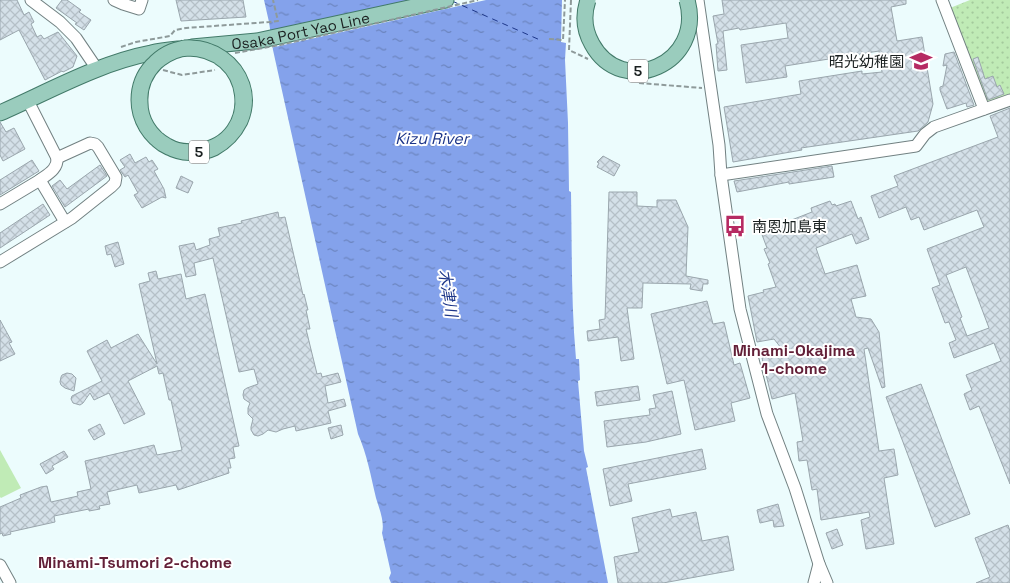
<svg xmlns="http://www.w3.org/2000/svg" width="1010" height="583" font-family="'Space Grotesk','Noto Sans JP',sans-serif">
	<defs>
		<pattern id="grass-dots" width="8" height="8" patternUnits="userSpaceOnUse" patternTransform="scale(1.25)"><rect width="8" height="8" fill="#c0ebb6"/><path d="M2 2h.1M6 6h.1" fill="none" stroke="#a4c99c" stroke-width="1.8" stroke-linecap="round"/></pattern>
		<pattern id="water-ripples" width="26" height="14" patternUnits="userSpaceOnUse" patternTransform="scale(1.25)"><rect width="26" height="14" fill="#84a2eb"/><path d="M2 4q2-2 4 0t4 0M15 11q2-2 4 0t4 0" fill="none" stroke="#6b84be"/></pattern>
		<pattern id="building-cross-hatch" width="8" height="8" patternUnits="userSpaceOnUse" patternTransform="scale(1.25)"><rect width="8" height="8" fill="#d4e0e8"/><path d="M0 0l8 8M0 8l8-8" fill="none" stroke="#b5c0c7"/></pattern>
	</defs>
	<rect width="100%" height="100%" fill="#ecfcfd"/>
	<path fill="url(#grass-dots)" d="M970 0H1010V95L986 104 950 8Z"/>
	<path fill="#c0ebb6" d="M0 450 21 488 1 498 0 497Z"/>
	<path fill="url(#water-ripples)" d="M264 0H562L561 42 566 43 565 60 568 123 569 191 571 192C572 247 571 303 576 359H579L580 380 578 381 584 451 588 467 586 468 608 583H391L389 578 391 573 382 533C385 522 379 508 376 498 371 477 367 454 358 434L273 50 269 22Z"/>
	<path fill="#ecfcfd" d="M419 0H486L270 48 268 33Z"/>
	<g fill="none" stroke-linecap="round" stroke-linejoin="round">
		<path stroke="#1d3689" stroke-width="1" stroke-dasharray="6 5" stroke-linecap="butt" d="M452 1 540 40"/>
	</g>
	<g fill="url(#building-cross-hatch)" stroke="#9aa6ad" fill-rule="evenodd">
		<path d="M0 0H17L24 15 29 12 34 22 31 24 37 37 41 35 44 39 58 32 77 56 73 67 63 72 62 71 45 80 19 30 0 40Z"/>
		<path d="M62 0H67L81 10 79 12 91 20 84 30 75 24 77 23 56 8Z"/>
		<path d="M176 0H243L246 17 181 21Z"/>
		<path d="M722 0H906V4L891 7 897 41 922 37 933 104 928 122 918 131 801 148 802 150 733 162 724 107 801 94 799 81 862 71V74L882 72 879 51 785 66 787 77 746 83 741 45 788 38 786 23 740 30 739 28 723 31 727 70 718 71 716 44H718L713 16 724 14Z"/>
		<path d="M954 52 974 105 967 107 966 103 947 109 940 90V87L943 86 947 65 943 66 945 54Z"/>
		<path d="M978 57 985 79 993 76 997 87 1000 85 1004 94 988 100 973 59Z"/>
		<path d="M1010 108V484L979 406 970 410 964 394 972 390 966 375 1001 361 994 343 954 358 949 343 956 340 949 322 945 323 932 288 940 285 927 249 984 227 977 210 924 230 919 217 911 220 906 207 879 218 871 196 898 186 894 176 998 137 990 116ZM966 267 989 328 967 336 960 318 962 317 946 275Z"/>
		<path d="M0 122 6 132 14 128 25 149 3 161 0 155Z"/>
		<path d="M130 154 135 163 146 157 149 162 152 160 158 169 154 171 164 189 166 198 162 197 142 208 134 195 138 193 128 175 125 177 120 170 125 167 120 160Z"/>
		<path d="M603 156 620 165 614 176 597 167 599 163 597 162Z"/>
		<path d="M32 160 39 171 0 195V180Z"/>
		<path d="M100 165 107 176 65 207 52 186 60 180 67 189Z"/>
		<path d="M832 166 834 177 789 184V182L737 192 734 181Z"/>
		<path d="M181 176 193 182 188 193 176 188Z"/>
		<path d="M609 192H637V206L657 207V200H676L688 227 686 276 708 280V284H703L702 291 690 289 691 284 643 283 642 308H627L634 359 621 361 618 337 588 341 587 331 600 329 599 320 605 319Z"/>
		<path d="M830 201 832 205 835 204 836 206 851 201 858 219 861 217 869 239 856 244 852 234 816 248 825 274 857 265 866 296 851 299 856 317 871 319 879 332 885 387 882 388 868 348 864 349 879 451 894 449 898 475 884 478 894 544 866 549 861 520 870 517 869 512 821 520 817 489 812 490 807 460 799 461 797 442 803 441 795 393 772 399 762 358 785 353 774 339 757 342 748 296 764 292 763 290 776 287 768 264 770 263 764 249 767 248 761 232 812 212 811 208Z"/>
		<path d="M43 204 50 215 0 248V233Z"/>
		<path d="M278 212 279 218 285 217 303 295 304 294 308 310H306L310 329H306L317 374 321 373 322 377 338 373 341 382 325 386 328 403 344 399 346 406 328 411 331 423 296 431 295 426 283 429 276 432 268 430 263 434 258 436 254 435 251 430V427L253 419 248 414V408L250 403 244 399 243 395 244 390 247 388 258 384 254 369 239 372 213 258 194 263 196 275 186 277 179 246 194 243 196 250 210 245 209 239 220 236 218 228 242 223 241 221Z"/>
		<path d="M118 242 124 264 115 267 111 254 107 255 105 246Z"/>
		<path d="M156 271 158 279 181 274 186 299 205 294 239 446 233 447 235 458 229 459 231 468H228L229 473 178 490 176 485 139 493 137 485 107 492 110 504 99 506 100 509 89 511V509L54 516 55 522 10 532 11 534 3 536 2 533 0 534V507L21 498 20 495 41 487 47 486 51 502 78 496 77 492 91 489 85 461 154 445 157 455 182 450 171 400H169L163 373 159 374 157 366 128 381 145 414 124 424 109 393 94 400 90 393 83 403 80 405 73 403 71 399 72 396 102 381 87 351 107 340 111 348 138 334 157 364 139 284 150 281 148 273Z"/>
		<path d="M707 301 713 324 724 322 734 365 740 363 750 398 731 403 735 421 695 430 684 380 667 384 651 314Z"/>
		<path d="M0 320 12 342 9 343 15 354 0 361Z"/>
		<path d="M67 373 72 374 76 378 74 391 65 388 61 385 60 382 61 377 62 375Z"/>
		<path d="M921 384 970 514 935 527 886 397Z"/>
		<path d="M638 386 640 400 597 406 595 392Z"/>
		<path d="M672 391 681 434 646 442 607 447 604 421 650 415 649 409 656 408 653 395Z"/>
		<path d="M100 424 105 434 94 440 88 430Z"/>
		<path d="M341 425 343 435 331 439 328 428Z"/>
		<path d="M702 449 706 469 628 484 632 501 610 506 603 469Z"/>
		<path d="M64 451 68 457 52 466 54 469 46 474 40 464Z"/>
		<path d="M778 504 784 526 774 527 773 520 760 523 757 510Z"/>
		<path d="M670 509 672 517 696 512 702 541 728 536 734 570 663 583H618L614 557 639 552 632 518Z"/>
		<path d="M1008 525 1010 531V583H976L990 577 975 538Z"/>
		<path d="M837 529 843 545 832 549 826 533Z"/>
	</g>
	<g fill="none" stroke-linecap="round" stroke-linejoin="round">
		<g stroke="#728182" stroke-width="13">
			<g id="minor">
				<path d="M31 0 60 22 76 38 97 69"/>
				<path d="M114 0 123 4 139 9 142 0"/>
				<path d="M698 0 719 145 721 175 740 309 767 414 795 488 819 564 827 583"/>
				<path d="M942 0 984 109"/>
				<path d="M57 158C58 169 48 174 40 180L65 222"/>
				<path d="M721 175 916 146 925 134 934 127 1010 100"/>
				<path d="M0 204 40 180"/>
				<path d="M0 262 72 218 111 187 115 183 116 177 98 147 95 144 90 143 57 158 28 101"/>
				<path d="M0 565 10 583"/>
				<path d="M814 583 819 564"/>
			</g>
		</g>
		<g stroke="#427a69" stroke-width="17">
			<g id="major">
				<path id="s1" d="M192 47 257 41 446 0"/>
				<path d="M0 113C48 92 99 63 151 53 160 51 169 50 178 49"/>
			</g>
		</g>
		<g stroke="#8e9a9a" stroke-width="2" stroke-dasharray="5 2.5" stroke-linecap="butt">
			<path d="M571 0 569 50 588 59"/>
			<path d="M549 39 563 40 565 0"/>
			<path d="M121 47 136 42 170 36 175 30 186 28 269 22 278 21 273 0"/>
			<path d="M163 70 182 75 215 70"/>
			<path d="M639 83 702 88"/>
		</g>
		<use href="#minor" stroke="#fff" stroke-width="11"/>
		<use href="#major" stroke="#9accbd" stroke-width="15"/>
		<g stroke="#427a69" stroke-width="17" stroke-linecap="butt">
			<g id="major-bridge">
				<path d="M588 0C583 15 584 30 592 44 622 99 705 64 687 0"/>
				<path d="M184 48C159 54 139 72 139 100 139 119 150 137 167 146 181 154 199 155 214 148 225 142 234 133 240 121 262 70 197 24 156 62 145 73 139 88 140 103 140 120 150 135 163 144 174 151 187 153 199 151 264 141 255 45 184 48"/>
			</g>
		</g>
		<path stroke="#8e9a9a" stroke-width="2" stroke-dasharray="5 2.5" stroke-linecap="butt" d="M235 53 280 45 478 0"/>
		<use href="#major-bridge" stroke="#9accbd" stroke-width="15"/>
	</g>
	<defs>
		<g id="school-bare" transform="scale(1.725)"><path d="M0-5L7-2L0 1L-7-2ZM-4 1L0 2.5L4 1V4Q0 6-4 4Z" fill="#b62a62" stroke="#fff" stroke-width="2.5" paint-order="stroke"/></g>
		<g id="bus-bare" transform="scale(1.725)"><path d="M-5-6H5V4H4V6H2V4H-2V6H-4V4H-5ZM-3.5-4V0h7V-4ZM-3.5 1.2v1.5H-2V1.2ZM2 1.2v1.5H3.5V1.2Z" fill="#b62a62" stroke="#fff" stroke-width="2.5" paint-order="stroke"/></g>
	</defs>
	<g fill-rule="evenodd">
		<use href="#school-bare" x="921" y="61"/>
		<use href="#bus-bare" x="735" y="226"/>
	</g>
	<g text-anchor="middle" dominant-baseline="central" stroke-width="4" stroke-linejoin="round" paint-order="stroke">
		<g fill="#fff" stroke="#5f6363" stroke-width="1">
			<rect x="628" y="59.5" width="20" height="23" rx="4"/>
			<rect x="189" y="140.5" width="20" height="23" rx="4"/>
		</g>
		<g font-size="14" font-weight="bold" fill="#1a2020">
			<text x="638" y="71">5</text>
			<text x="199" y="152">5</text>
		</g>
		<g font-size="15" fill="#1a2020" stroke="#fff">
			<text stroke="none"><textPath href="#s1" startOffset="110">Osaka Port Yao Line</textPath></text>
		</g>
		<g font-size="15" fill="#1a2020" stroke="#fff" text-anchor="end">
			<text x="904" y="61">昭光幼稚園</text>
			<text x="752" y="226" text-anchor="start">南恩加島東</text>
		</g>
		<g font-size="16" font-style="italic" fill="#1d3689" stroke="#fff">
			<text x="432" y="138">Kizu River</text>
			<text transform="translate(448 293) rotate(81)">木津川</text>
		</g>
		<g font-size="16" font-weight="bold" fill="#621f37" stroke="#fff">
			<text x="794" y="350">Minami-Okajima<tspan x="794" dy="18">1-chome</tspan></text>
			<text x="135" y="562">Minami-Tsumori 2-chome</text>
		</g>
	</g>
</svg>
